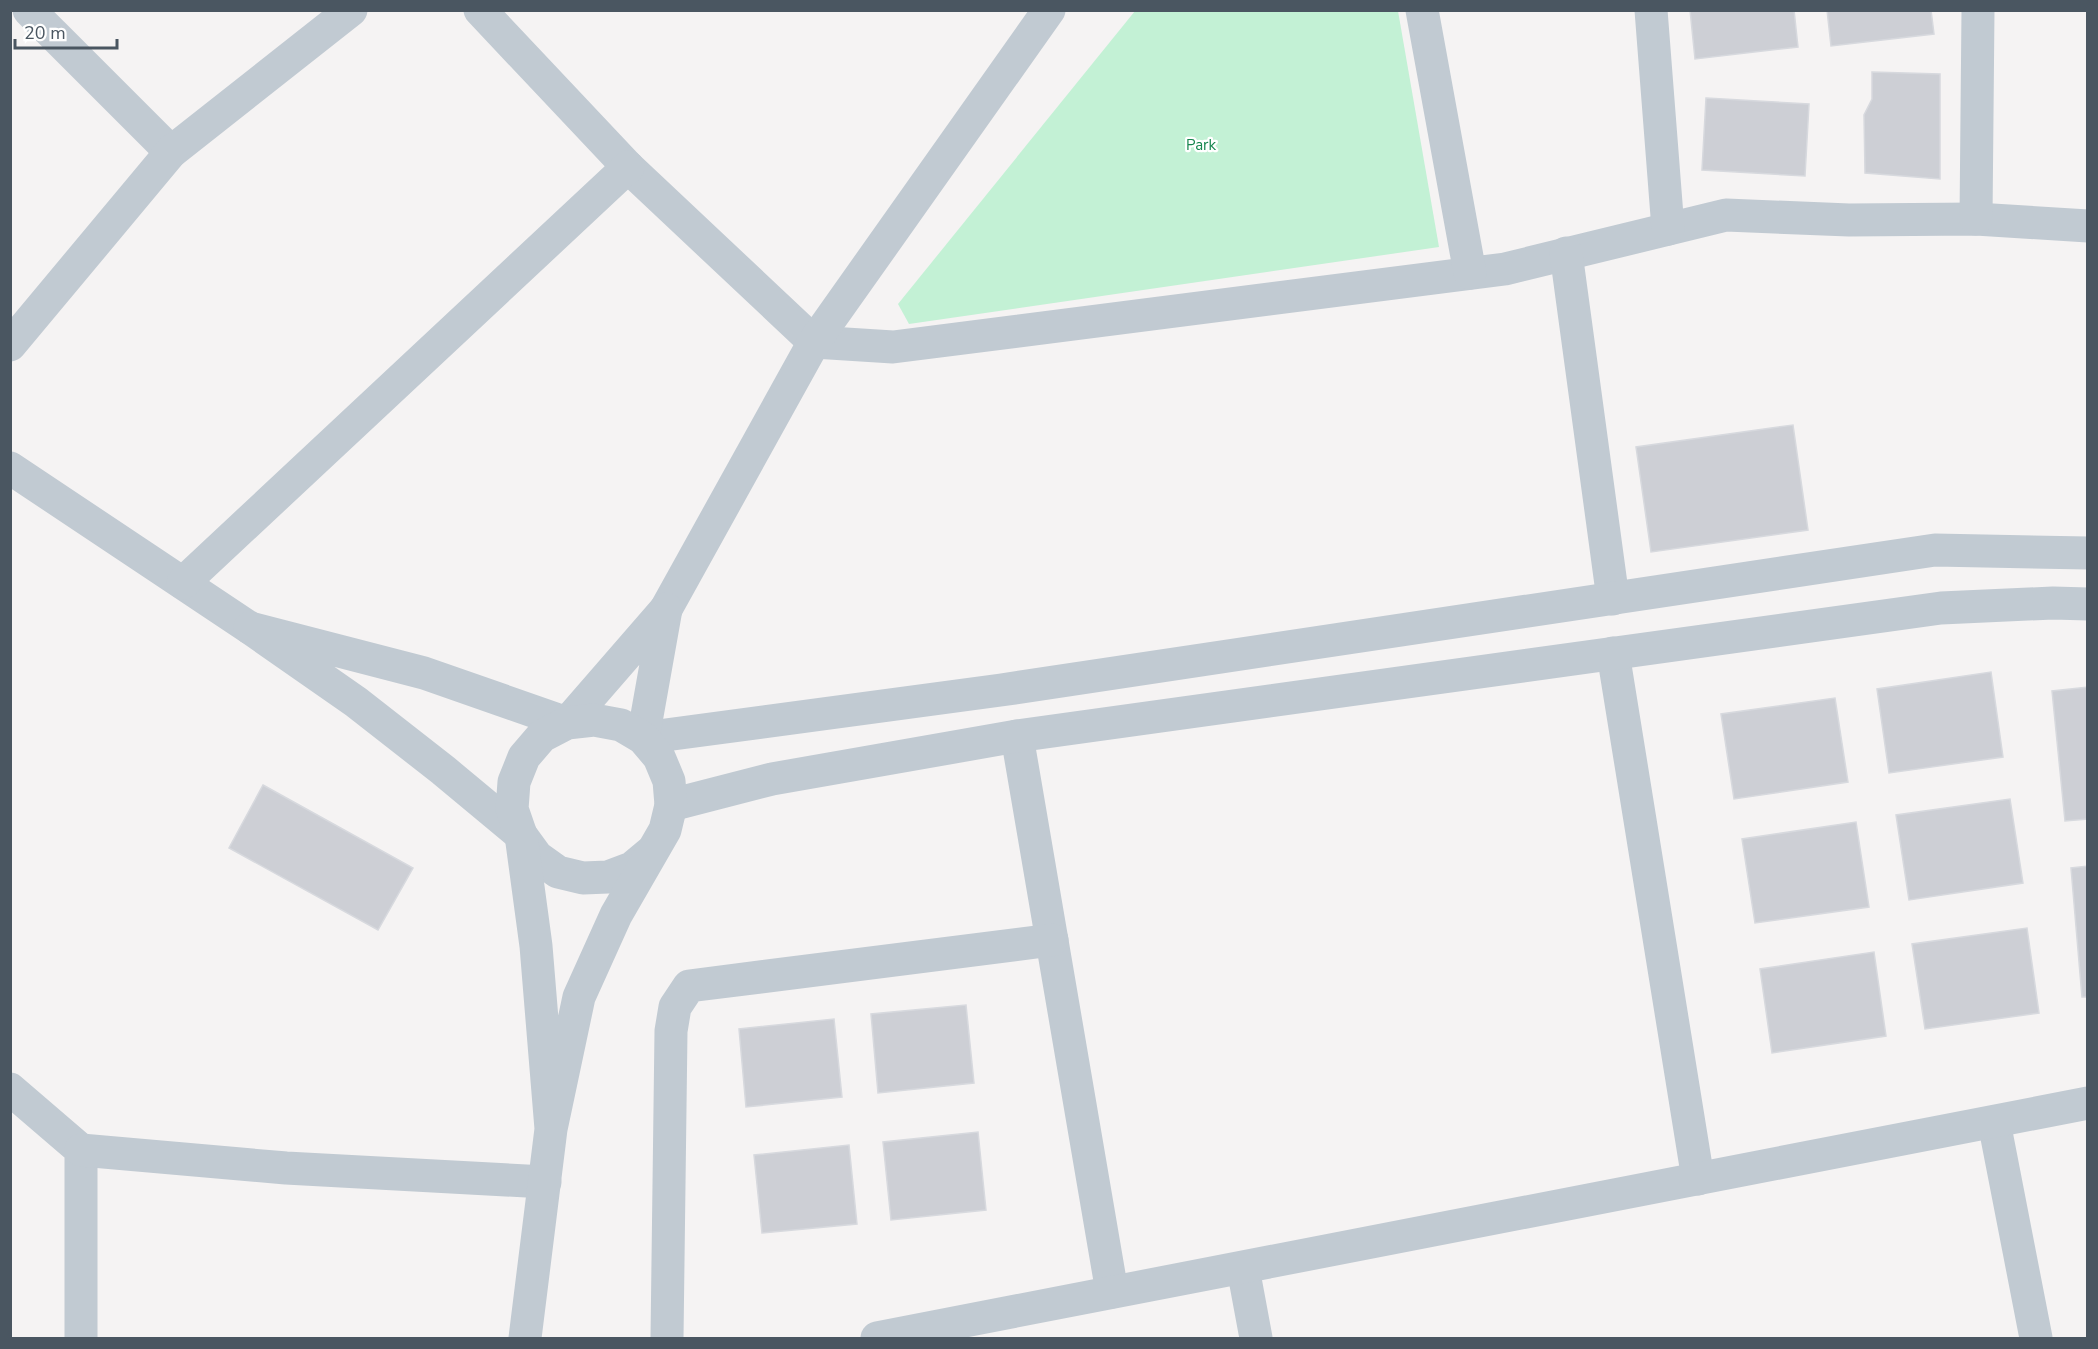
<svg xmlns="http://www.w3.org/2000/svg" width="2098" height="1349" font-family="'Nunito Sans',sans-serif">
	<rect width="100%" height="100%" fill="#f5f3f3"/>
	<path fill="#c3f1d5" d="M1135 11H1398L1439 247 909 324 898 304Z"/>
	<g fill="#cdcfd5" stroke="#d7d9de" stroke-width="1.5">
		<path d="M1690 10H1794L1798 47 1695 59Z"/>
		<path d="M1827 10H1931L1934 34 1831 46Z"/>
		<path d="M1872 72 1940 74V179L1865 173 1864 115 1872 99Z"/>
		<path d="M1706 98 1809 104 1805 176 1702 170Z"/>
		<path d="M1793 425 1808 530 1651 552 1636 447Z"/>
		<path d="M1991 672 2003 757 1889 773 1877 689Z"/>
		<path d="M2088 687V819L2065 821 2052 691Z"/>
		<path d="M1835 698 1848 782 1734 799 1721 714Z"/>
		<path d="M263 785 413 868 378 930 229 848Z"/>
		<path d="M2010 799 2023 883 1909 900 1896 815Z"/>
		<path d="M1856 822 1869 907 1755 923 1742 839Z"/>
		<path d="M2088 866V997H2082L2071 868Z"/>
		<path d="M2027 928 2039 1013 1925 1029 1912 944Z"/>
		<path d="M1874 952 1886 1036 1772 1053 1760 969Z"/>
		<path d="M966 1005 974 1083 878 1093 871 1014Z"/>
		<path d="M834 1019 842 1097 746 1107 739 1029Z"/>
		<path d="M978 1132 986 1210 891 1220 883 1142Z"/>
		<path d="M849 1145 857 1224 762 1233 754 1155Z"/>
	</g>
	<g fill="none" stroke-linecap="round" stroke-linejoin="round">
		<g stroke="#c1cad2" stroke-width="33">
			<path d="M29 10 171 152"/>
			<path d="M480 10 628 167 814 342 893 347 1505 269 1726 215 1849 220 1976 219 2088 226"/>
			<path d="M1422 10 1470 273"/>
			<path d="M1651 10 1668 229"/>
			<path d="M1976 219 1978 10"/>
			<path d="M1566 253 1613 599"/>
			<path d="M10 345 171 152 351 10"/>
			<path d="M10 468 250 628"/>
			<path d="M183 583 628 167"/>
			<path d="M666 609 814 342 1049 10"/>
			<path d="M1613 653 1698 1179"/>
			<path d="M1017 736 1112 1292"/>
			<path d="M643 738 1001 690 1935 550 2088 553"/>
			<path d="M643 738 666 609 567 723 424 673 250 628 356 702 443 770 521 835 537 857 558 872 583 878 608 877 632 868 650 853"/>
			<path d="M671 805 772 779 1017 736 1941 608 2053 603 2088 604"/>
			<path d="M10 1089 81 1150V1338"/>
			<path d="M1994 1122 2036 1338"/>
			<path d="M81 1150 286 1168 545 1182"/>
			<path d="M1243 1268 1256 1338"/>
			<path d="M525 1338 551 1129 579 997 616 915 665 830 671 805 669 781 659 757 643 738 621 725 594 720 567 723 542 736 524 757 514 782 512 809 521 835 536 946 551 1129"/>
			<path d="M667 1338 671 1031 675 1007 689 986 1052 940"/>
			<path d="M877 1338 2088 1103"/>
		</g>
	</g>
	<g text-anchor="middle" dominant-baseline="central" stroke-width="4.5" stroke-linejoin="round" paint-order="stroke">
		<g font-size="15" fill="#17864f" stroke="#fff">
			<text x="1201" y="145">Park</text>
		</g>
	</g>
	<rect width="2098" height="1349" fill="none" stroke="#4a5661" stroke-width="24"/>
	<path d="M15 39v9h102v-9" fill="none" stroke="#4a5661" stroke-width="3"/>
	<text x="24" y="39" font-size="18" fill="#4a5661" stroke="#ffffff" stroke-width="4.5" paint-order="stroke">20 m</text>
</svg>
